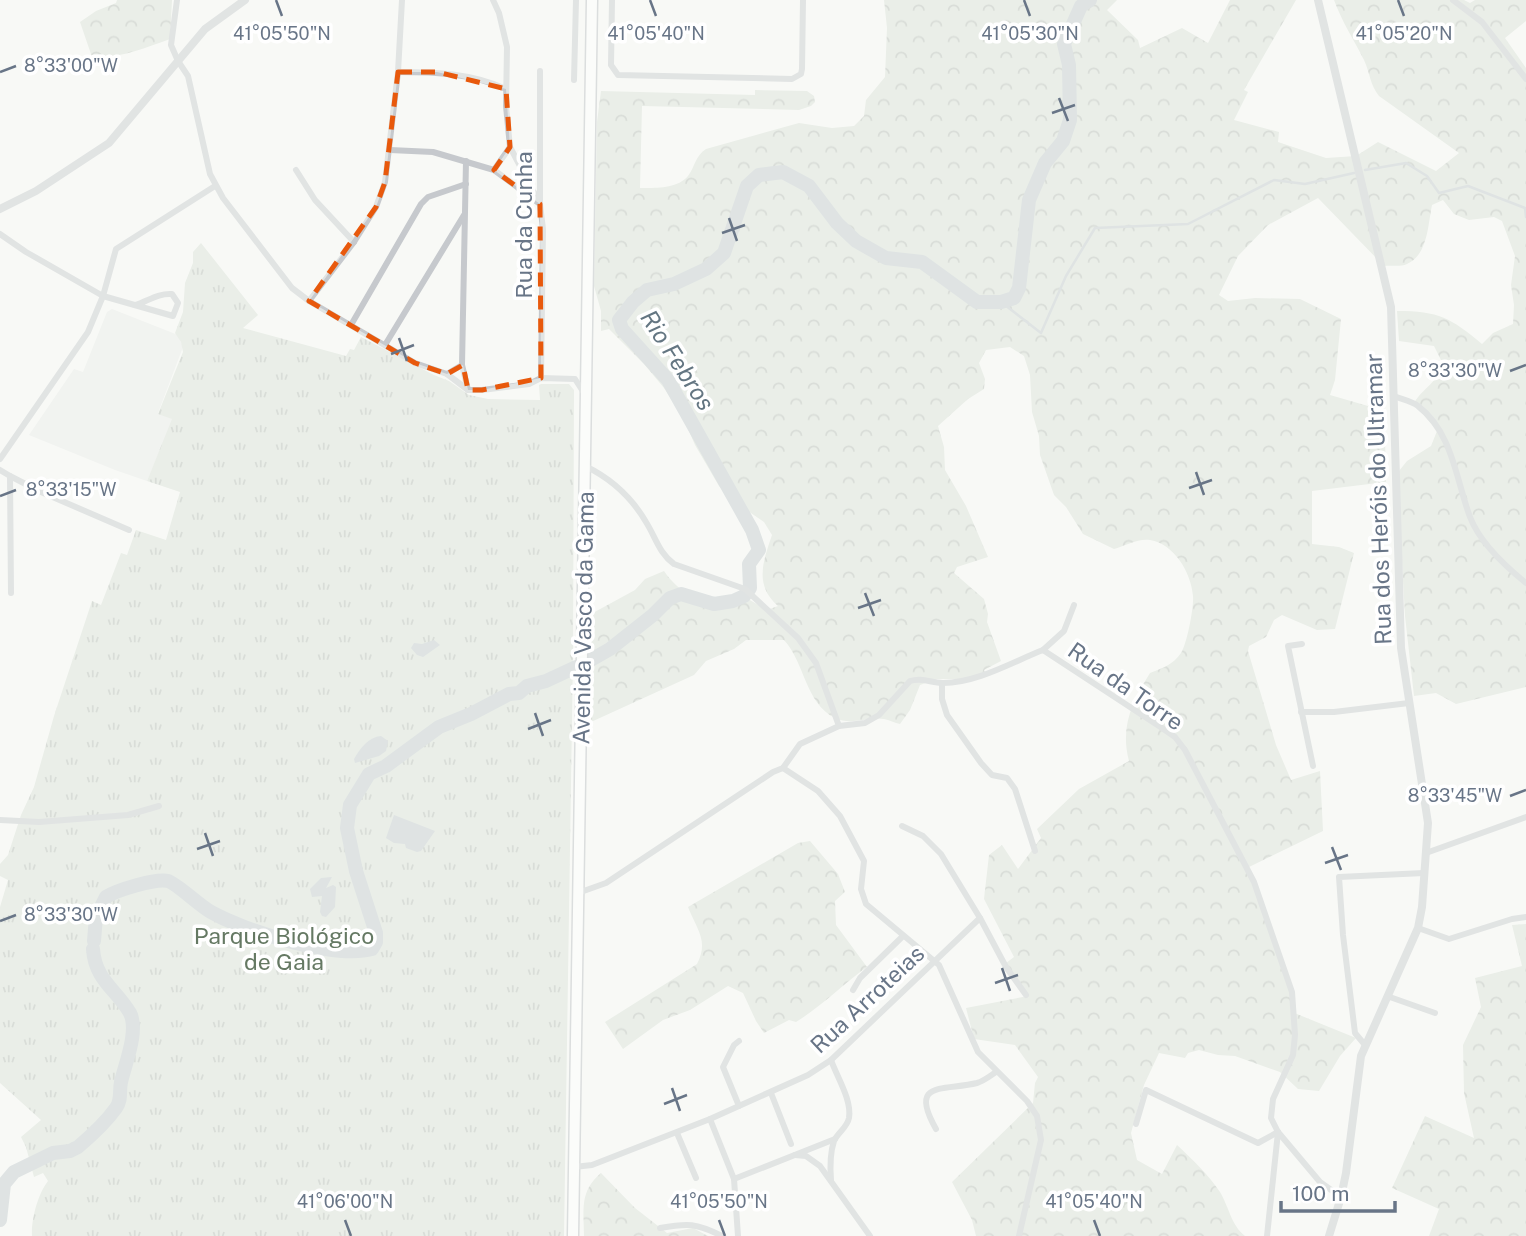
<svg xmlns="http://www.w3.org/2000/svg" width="1526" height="1236" font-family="'Public Sans',sans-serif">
	<defs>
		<pattern id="grass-tufts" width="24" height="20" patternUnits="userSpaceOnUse" patternTransform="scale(1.75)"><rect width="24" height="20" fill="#d9e0d7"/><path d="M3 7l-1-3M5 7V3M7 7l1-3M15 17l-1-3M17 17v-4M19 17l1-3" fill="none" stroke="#b4bab4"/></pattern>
		<pattern id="forest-crowns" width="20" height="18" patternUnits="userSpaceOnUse" patternTransform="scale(1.75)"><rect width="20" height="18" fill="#d9e0d7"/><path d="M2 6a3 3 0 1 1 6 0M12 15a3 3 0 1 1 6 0" fill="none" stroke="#b4bab4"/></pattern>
	</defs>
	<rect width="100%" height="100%" fill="#f8f9f6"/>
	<path fill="#e9eae9" d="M112 309 178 335 183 347 158 413 173 419 147 481 115 470 29 435 74 369 83 372 107 312Z"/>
	<path fill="url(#grass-tufts)" d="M201 243 258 315 243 328 346 356 350 349 354 350 361 337 434 375 449 381 469 395 488 399 540 400 539 385 541 384H569L574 390 573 655 564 1236H32C31 1219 38 1194 48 1181L43 1173 34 1177 26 1147 21 1137 41 1120 0 1083V907L8 880 0 876V864L8 855 21 815 34 787 54 716 92 601 101 605 121 553 127 555 136 530 166 540 180 492 147 481 172 419 158 414 183 352 181 342 175 333 183 312 185 283 193 263V252Z"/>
	<g fill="url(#forest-crowns)">
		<path d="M117 0H172L170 39C145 48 118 59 92 57L80 22 96 11 116 3Z"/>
		<path d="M884 0H1117L1107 10 1138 40 1140 48 1182 28 1208 43 1230 0H1296L1244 90 1248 92 1234 120 1279 132 1278 142 1326 158 1356 156 1378 142 1436 171 1459 153 1379 96C1370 85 1370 73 1364 60 1354 40 1342 22 1334 0H1464L1470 3 1475 0H1526V21L1505 38 1526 68V687L1456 704 1436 693 1414 696 1405 616 1398 491 1399 471 1407 461 1431 446 1437 431 1414 403C1423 388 1438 382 1443 364L1434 346 1399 341 1397 311C1439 311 1451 318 1482 344L1493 333 1513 324 1514 305 1511 285 1515 256 1502 221 1494 217 1469 220 1454 214 1443 200 1432 205C1428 224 1428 255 1407 264 1401 267 1391 265 1384 266L1318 198 1268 225 1238 256 1219 295 1228 301 1255 298 1300 299 1341 319 1335 380 1330 395 1368 406 1384 392 1386 482 1312 491V544L1339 547 1354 553 1335 629 1317 630 1282 615 1274 620 1266 637 1249 646 1248 651 1276 745 1291 780 1320 771 1323 831 1247 868 1290 989 1292 1012 1356 1038 1340 1056 1319 1091 1298 1089 1280 1072 1235 1056 1218 1055 1199 1050 1188 1053 1185 1058 1159 1053 1144 1085 1131 1133 1137 1160 1162 1174 1177 1145C1193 1160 1208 1174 1220 1192 1229 1207 1231 1225 1245 1236H976L972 1220 952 1182 1033 1103 1035 1083 1038 1077 1015 1045 974 1039 966 1008 1028 996 1006 963 1014 957 984 899 989 855 1002 845 1018 869 1041 838 1037 829 1079 789 1129 761C1120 727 1132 702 1150 673 1162 668 1173 665 1181 653 1187 644 1194 607 1193 596 1191 572 1174 544 1150 540 1139 538 1124 546 1114 549L1083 534 1066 507 1054 495 1040 455 1039 436 1032 412 1030 375 1024 356 1010 347 986 350 979 363 985 379 984 389 968 399 938 426 944 447 945 470 966 506 988 557 957 567 954 573 984 599 988 614 987 622 1001 661 984 670 985 672 973 679H937L920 685 910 710 900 724C895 723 889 720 884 719 868 716 852 726 835 718 805 703 805 663 784 640H746L734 649 706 661 694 675 591 722V614L635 590 645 579 664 571C684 600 711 607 743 596L767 610 778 606C754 585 763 562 772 535L764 522 732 500 719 486 695 445 683 417 664 388 644 364 609 329 601 331V311L594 286 597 122 601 91 755 95V90L807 91 814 96 815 102 811 106 799 110 642 106 640 188C655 188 677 189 688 176 695 167 695 156 706 149L799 123 832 128 854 126 864 116 866 100 885 77 887 28Z"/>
		<path d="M810 841 838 874 845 892 835 901 836 925 867 967C842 985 822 1006 796 1022L789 1020 764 1033 756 1021 743 993 728 986 690 1010 663 1020 623 1049 605 1022 697 964C709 941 697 930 688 907L798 843Z"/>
		<path d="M1526 924V1236H1429L1439 1209 1392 1188 1425 1116 1474 1138 1464 1093 1463 1045 1481 1007 1475 978 1522 966 1512 925Z"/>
		<path d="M601 1173 635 1208 667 1233 693 1228 708 1236H584C584 1209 579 1192 601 1173Z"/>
	</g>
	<g fill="#c0c8cd">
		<path d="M434 640 440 645 423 657 417 655 411 648 414 643 422 644Z"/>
		<path d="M381 736 388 741 386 751 379 756 355 763 354 759C360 748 369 737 381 736Z"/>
		<path d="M394 815 435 831 421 851 417 852 406 848 405 844 394 843 386 838Z"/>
		<path d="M332 877 326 888 333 885 336 887 335 907 326 917 322 916 320 912 322 896 312 897 310 889 321 878Z"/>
	</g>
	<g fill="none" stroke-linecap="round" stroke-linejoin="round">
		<g stroke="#c0c8cd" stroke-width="2.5">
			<path d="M1365 170 1406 163 1427 176 1439 193 1468 186 1525 208 1526 217"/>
			<path d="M1001 302 1041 333 1066 276 1095 228 1188 224 1274 180 1305 184 1354 173"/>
		</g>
		<g stroke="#c0c8cd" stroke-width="14">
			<path d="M589 661 610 649 653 615 670 598 681 594 714 604 733 601 744 596 750 588 749 564 759 550 752 530 668 380 622 329 619 320 633 302 647 290 674 284 706 269 724 253 747 186 759 175 783 172 809 186 837 223 856 241 886 258 922 262 977 302H1001L1014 298 1019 288 1029 200 1045 163 1063 141 1070 120 1069 65 1064 44 1081 6 1090 0"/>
			<path d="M94 941 96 917 106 897C117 890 156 878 168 881 176 883 200 906 211 912 245 931 334 959 372 949L376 942V933L356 871 347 828 350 805 369 774 386 766 439 727 471 714 509 694 519 693 527 686 546 681 576 667"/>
			<path d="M0 1220 4 1184 14 1172 53 1153 70 1151 78 1147C91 1136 106 1122 116 1108 122 1100 119 1091 121 1082 125 1064 139 1031 130 1013 116 989 95 980 93 949"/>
		</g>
		<g stroke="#b9bcc1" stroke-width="13">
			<path id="primary" d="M573 1236 592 0"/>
		</g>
		<g stroke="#c6c9cd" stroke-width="6">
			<path d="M177 0 171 45 178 61 188 76 210 174 223 198 292 288 309 301 415 363 447 374 468 390H482L529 384 541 378 575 379 584 393"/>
			<path d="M493 0 499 13 507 47 506 106 510 147 494 170"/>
			<path d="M612 0 611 65 618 75 792 79 801 74 802 69 803 0"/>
			<path d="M1453 0 1482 22 1526 79"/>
			<path d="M540 71V204L543 229 541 378"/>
			<path d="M398 72C435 72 471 73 506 89"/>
			<path d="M574 80 576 0"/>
			<path d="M510 147 539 202"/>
			<path d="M390 150 433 152 494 170 540 204"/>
			<path d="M296 170 315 200 354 242"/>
			<path d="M0 234 26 252 103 296 173 316 178 303 172 294C158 293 148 301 135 305"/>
			<path d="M309 301 354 242 376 207 385 182 398 72 402 0"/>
			<path d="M351 325 421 204 428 197 466 184"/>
			<path d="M385 345 464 215"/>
			<path d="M462 365 468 390"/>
			<path d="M447 374 462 365 466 161"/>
			<path d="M1394 396C1401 399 1412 401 1418 406 1453 433 1456 480 1470 517 1480 543 1505 566 1526 583"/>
			<path d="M0 459 88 332 103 296 116 249 215 186"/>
			<path d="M585 466C610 478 632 498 646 522 656 538 659 553 674 564L745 589 798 638 816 663 839 726"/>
			<path d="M0 470 10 476 11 593"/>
			<path d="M10 476 41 492 129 530"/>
			<path d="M1302 644 1288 646 1313 766"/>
			<path d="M1043 650 1064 631 1074 605"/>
			<path d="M942 684V699L947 715 981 763 992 775 1007 778 1015 789 1035 851"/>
			<path d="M1301 712H1334L1409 703"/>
			<path d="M783 768 818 791 840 816 864 861 861 889 866 904 939 965 978 1052 1027 1101 1037 1116 1041 1140 1019 1236"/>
			<path d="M0 820 39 822 128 815 159 806"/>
			<path d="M902 826 923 836 941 854 980 918 1006 967 1026 995"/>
			<path d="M1426 853 1526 817"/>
			<path d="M578 893 606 883 773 772 783 768 800 744 839 726 865 723 879 715 910 681C922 677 931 683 943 683 977 683 1012 662 1043 650L1162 728 1175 737 1185 750 1254 882 1292 992 1295 1035 1293 1055 1273 1099 1271 1118 1278 1132 1320 1182 1341 1197"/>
			<path d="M1418 928 1449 939 1512 919 1526 917"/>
			<path d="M853 990 860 978 903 936"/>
			<path d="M1387 996 1435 1013"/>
			<path d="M1365 1045 1355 1033 1343 935 1339 877 1424 873"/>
			<path d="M831 1060C837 1077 852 1100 849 1118 847 1128 838 1132 834 1141 830 1153 830 1167 831 1180"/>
			<path d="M771 1093 791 1144"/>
			<path d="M739 1106 723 1067 734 1045 739 1041"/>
			<path d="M710 1119 734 1179 738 1236"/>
			<path d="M1136 1124 1146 1090 1258 1143 1278 1132"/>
			<path d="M936 1129C908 1080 944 1091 977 1083 984 1081 990 1076 996 1072"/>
			<path d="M677 1133 696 1178"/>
			<path d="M795 1155 806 1156 820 1166 870 1236"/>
			<path d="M574 1167 592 1165 710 1119 808 1075 831 1060 980 918"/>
			<path d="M734 1179 835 1139"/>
			<path d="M660 1228C688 1223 696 1223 722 1236"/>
			<path d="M1267 1236 1278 1132"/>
		</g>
		<g stroke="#c6c9cd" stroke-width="8">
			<path d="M1318 0 1391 307 1401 648 1428 823 1422 907 1418 928 1361 1056 1346 1173 1341 1197 1329 1236"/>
			<path d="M0 209 36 191 109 143 205 29 245 0"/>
		</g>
		<use href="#primary" stroke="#fff" stroke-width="10"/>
	</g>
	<path d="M0 0H1526V1236H0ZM398 72H437L506 89 510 147 494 170 540 204 541 378 482 390H468L463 365 447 374 415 363 309 301 376 207 385 182Z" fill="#f8f9f6" fill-opacity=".55" fill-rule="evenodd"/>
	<path fill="none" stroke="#e8590c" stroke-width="5" stroke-dasharray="14 9" stroke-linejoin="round" d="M398 72H437L506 89 510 147 494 170 540 204 541 378 482 390H468L463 365 447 374 415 363 309 301 376 207 385 182Z"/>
	<path fill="none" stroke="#687587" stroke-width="2.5" d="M276 0 282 16M650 0 656 16M1024 0 1030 16M1398 0 1404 16M0 72 16 66M1059 98 1068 121M1052 113 1075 105M729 218 737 241M722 233 745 225M399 338 407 361M391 354 414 345M1510 371 1526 365M1196 472 1204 495M1189 488 1212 480M0 496 16 490M865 593 874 616M858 608 881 600M535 713 543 736M528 729 551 720M1510 796 1526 790M205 833 213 856M1332 847 1341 870M197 849 220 841M1325 863 1348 855M0 921 16 915M1002 968 1010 991M995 983 1018 975M672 1088 680 1111M664 1104 687 1095M345 1220 351 1236M719 1220 725 1236M1094 1220 1100 1236"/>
	<g text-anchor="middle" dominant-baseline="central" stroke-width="7" stroke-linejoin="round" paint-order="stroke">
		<g font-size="23" fill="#687587" stroke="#fff">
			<text transform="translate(523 225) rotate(-90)">Rua da Cunha</text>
			<text transform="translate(1378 499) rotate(-92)">Rua dos Heróis do Ultramar</text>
			<text transform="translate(583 618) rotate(-89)">Avenida Vasco da Gama</text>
			<text transform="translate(1126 686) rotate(35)">Rua da Torre</text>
			<text transform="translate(867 999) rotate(-43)">Rua Arroteias</text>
		</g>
		<g font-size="23" fill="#657963" stroke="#fff">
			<text x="284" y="935">Parque Biológico<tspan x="284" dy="26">de Gaia</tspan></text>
		</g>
		<g font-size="24" font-style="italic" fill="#647682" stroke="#fff">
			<text transform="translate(678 360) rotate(57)">Rio Febros</text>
		</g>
	</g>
	<g font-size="18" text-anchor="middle" fill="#687587" stroke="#fff" stroke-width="7" stroke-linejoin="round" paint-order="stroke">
		<text x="282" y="40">41°05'50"N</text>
		<text x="656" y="40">41°05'40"N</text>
		<text x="1030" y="40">41°05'30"N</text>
		<text x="1404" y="40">41°05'20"N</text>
		<text x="71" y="72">8°33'00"W</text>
		<text x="1455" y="377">8°33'30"W</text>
		<text x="71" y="496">8°33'15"W</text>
		<text x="1455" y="802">8°33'45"W</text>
		<text x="71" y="921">8°33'30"W</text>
		<text x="345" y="1208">41°06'00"N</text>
		<text x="719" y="1208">41°05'50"N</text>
		<text x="1094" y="1208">41°05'40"N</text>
	</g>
	<path d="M1281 1201v10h114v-10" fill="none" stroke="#687587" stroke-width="3.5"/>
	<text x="1292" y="1201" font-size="21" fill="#687587" stroke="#ffffff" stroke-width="5" paint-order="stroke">100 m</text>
</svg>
